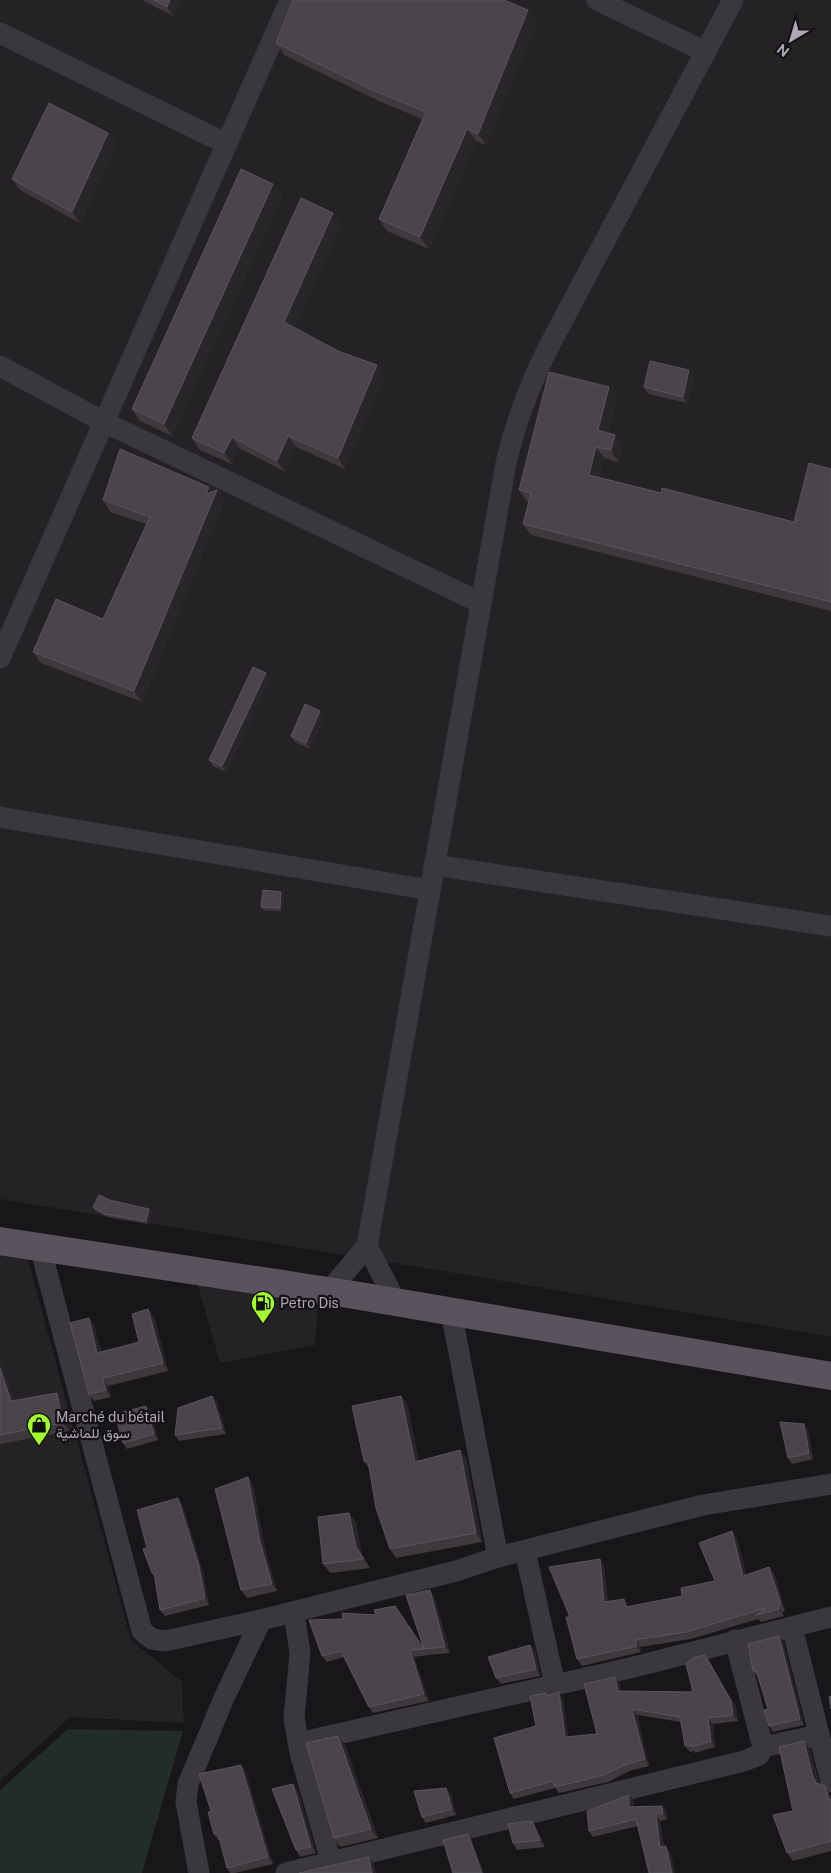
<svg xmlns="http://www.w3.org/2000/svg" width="831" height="1873" font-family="'Public Sans',Vazirmatn,sans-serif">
	<rect width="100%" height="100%" fill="#181618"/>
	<g fill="#252225">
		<path d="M0 0H831V1337L467 1275 0 1199Z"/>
		<path d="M0 1248 26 1252 131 1640 182 1682 184 1723 70 1717 0 1781Z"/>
		<path d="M197 1282 318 1303 315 1345 220 1363Z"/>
	</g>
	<path fill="#222c2a" d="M68 1729 183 1731 142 1873H0V1790Z"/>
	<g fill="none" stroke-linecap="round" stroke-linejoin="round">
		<g stroke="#3b373e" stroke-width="21">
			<path d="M597 0 706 52"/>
			<path d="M0 33 227 144"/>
			<path d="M0 366 104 422 481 603"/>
			<path d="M0 658 290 0"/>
			<path d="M0 817 430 890"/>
			<path d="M434 865 831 926"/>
			<path d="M367 1246 396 1302"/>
			<path d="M40 1247 142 1631 152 1639 165 1641 261 1620 224 1698 188 1784 186 1802 199 1873"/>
			<path d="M329 1291 367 1246 506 463C518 413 533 376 557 331L733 0"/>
			<path d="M451 1311 498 1557"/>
			<path d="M525 1551 555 1685"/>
			<path d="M294 1613 300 1653 294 1718 300 1753 331 1861"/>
			<path d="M261 1620 456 1571 498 1557 703 1505 831 1484"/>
			<path d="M792 1627 831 1782"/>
			<path d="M298 1743 630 1668 831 1617"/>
			<path d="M763 1747 819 1735"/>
			<path d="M286 1873 744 1761 759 1755 763 1747 735 1640"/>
		</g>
		<path stroke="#58535d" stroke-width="28" d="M0 1241 354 1295 831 1376"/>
	</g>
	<g fill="#3d393d">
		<path d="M142 0H181L173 16Z"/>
		<path d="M528 10 537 22 486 145 476 141 429 249 387 231 379 219 422 119 381 102 284 55 276 43Z"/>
		<path d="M108 133 116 144 80 223 20 190 12 179Z"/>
		<path d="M273 184 282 196 172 436 140 421 132 409Z"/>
		<path d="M341 225 294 328 338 351 377 365 384 376 345 469 296 447 285 472 239 448 232 464 200 450 192 438Z"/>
		<path d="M689 370 694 377 687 403 648 394 644 387Z"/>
		<path d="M609 387 617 398 608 433 615 435 622 446 618 462 604 458 599 477 661 493 794 522 831 469V611L531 535 523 524 529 501H527L519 490Z"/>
		<path d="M217 490 224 501 142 702 41 663 33 652 103 619 146 524 110 512 103 500 213 491Z"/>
		<path d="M270 679 226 772 213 766 209 760Z"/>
		<path d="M324 717 310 749 295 742 291 736Z"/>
		<path d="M283 895 282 911 264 910 261 907Z"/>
		<path d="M109 1200 149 1209 151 1213 148 1224 107 1217 95 1211 93 1207Z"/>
		<path d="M148 1309 154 1317 168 1371 108 1386 111 1397 94 1401 89 1394V1318L94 1326 101 1352 139 1342Z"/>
		<path d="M0 1363 2 1365 14 1401H63L69 1431 0 1444Z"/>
		<path d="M212 1396 217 1402 226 1434 179 1441 175 1435Z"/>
		<path d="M401 1396 407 1404 419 1461 460 1450 466 1458 482 1542 396 1558 390 1549 370 1470 364 1461Z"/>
		<path d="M146 1406 151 1412 158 1440 127 1449 123 1443Z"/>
		<path d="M808 1430 813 1459 792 1464 788 1458Z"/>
		<path d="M248 1477 253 1485 265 1549 277 1591 247 1598 241 1590Z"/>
		<path d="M182 1504 203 1572 209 1605 165 1616 160 1610 155 1578 152 1573 147 1548Z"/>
		<path d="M356 1522 362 1556 370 1568 330 1573 323 1564Z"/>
		<path d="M737 1538 746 1575 769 1567 774 1573 785 1611 782 1612 784 1616 761 1622 758 1619 691 1639 640 1647 641 1652 582 1666 577 1659 570 1617 600 1559 604 1566 608 1601 629 1607 682 1596 715 1581Z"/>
		<path d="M434 1596 450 1653 428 1655 424 1649Z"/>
		<path d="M395 1606 428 1655 414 1657 429 1701 373 1713 369 1707 344 1657 327 1662 322 1656 343 1619 376 1615Z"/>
		<path d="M783 1642 804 1725 773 1732 769 1726 768 1709 758 1677 753 1671Z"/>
		<path d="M530 1645 535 1651 540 1676 501 1684 496 1678Z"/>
		<path d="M709 1661 736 1707 738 1721 713 1724 715 1747 695 1753 694 1751 690 1752 685 1746 681 1722 637 1715 649 1766 629 1771 608 1782 564 1792 559 1793 555 1788 514 1799 510 1793 536 1726 546 1693 548 1695 563 1699 568 1737 597 1734 619 1683 621 1691 693 1692Z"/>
		<path d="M338 1736 345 1745 378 1838 340 1847 334 1838Z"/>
		<path d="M804 1741 810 1750 819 1783 825 1786 831 1796V1851L793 1861 787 1853Z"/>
		<path d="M241 1765 245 1771 273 1864 235 1873H230L227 1868 220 1840H218L214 1834 211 1811Z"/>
		<path d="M293 1784 298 1791 316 1853 300 1857 296 1850Z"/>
		<path d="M451 1794 456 1815 426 1823 422 1817Z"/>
		<path d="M629 1795 634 1801V1807L662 1806 667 1812V1819L660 1821 664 1847 670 1852 675 1873H649L638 1826 593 1837 589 1831Z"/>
		<path d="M532 1821 536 1827 545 1847 517 1850 513 1843Z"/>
	</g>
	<g fill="#292629">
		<path d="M170 0H181L173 16 167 7Z"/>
		<path d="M528 10 537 22 486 145 478 134Z"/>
		<path d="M467 129 476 141 429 249 420 237Z"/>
		<path d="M108 133 116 144 80 223 72 212Z"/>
		<path d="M273 184 282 196 172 436 164 424Z"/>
		<path d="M333 213 341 225 292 333 284 322Z"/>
		<path d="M377 365 384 376 345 469 338 458Z"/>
		<path d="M689 370 694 377 687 403 683 397Z"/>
		<path d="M609 387 617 398 606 441 598 430Z"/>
		<path d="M615 435 622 446 618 462 611 450Z"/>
		<path d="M288 436 296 447 285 472 277 461Z"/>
		<path d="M232 437 239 448 232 464 224 453Z"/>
		<path d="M596 447 604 458 597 486 589 475Z"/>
		<path d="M209 487 215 494 217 490 224 501 142 702 134 691Z"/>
		<path d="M266 673 270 679 226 772 222 766Z"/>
		<path d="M320 711 324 717 310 749 306 743Z"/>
		<path d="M281 892 283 895 282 911 280 908Z"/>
		<path d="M149 1209 151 1213 148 1224 146 1221Z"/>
		<path d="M148 1309 154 1317 168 1371 163 1363Z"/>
		<path d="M89 1318 94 1326 103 1361 97 1353Z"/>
		<path d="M0 1363 2 1365 17 1410 11 1401 0 1368Z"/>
		<path d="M103 1378 108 1386 111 1397 106 1390Z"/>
		<path d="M57 1393 63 1401 69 1431 63 1423Z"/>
		<path d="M212 1396 217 1402 226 1434 222 1428Z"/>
		<path d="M401 1396 407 1404 421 1470 415 1462Z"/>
		<path d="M146 1406 151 1412 158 1440 154 1434Z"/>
		<path d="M804 1424 808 1430 813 1459 809 1453Z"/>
		<path d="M460 1450 466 1458 482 1542 476 1533Z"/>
		<path d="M248 1477 253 1485 265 1549 277 1591 272 1584 260 1542Z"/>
		<path d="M178 1498 182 1504 203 1572 209 1605 205 1598Z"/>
		<path d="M349 1513 356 1522 362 1556 370 1568 356 1547Z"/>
		<path d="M732 1531 737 1538 748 1583 743 1576Z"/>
		<path d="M600 1559 604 1566 609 1609 604 1602Z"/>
		<path d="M769 1567 774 1573 785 1611 781 1604Z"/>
		<path d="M430 1590 434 1596 450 1653 445 1647Z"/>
		<path d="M624 1599 628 1606 631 1614 626 1607Z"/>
		<path d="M778 1605 782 1612 784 1616 779 1609Z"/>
		<path d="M779 1636 783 1642 804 1725 800 1719Z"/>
		<path d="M635 1640 640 1647 641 1652 637 1646Z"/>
		<path d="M530 1645 535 1651 540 1676 536 1669Z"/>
		<path d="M410 1650 414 1657 429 1701 424 1694Z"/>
		<path d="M705 1655 736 1707 738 1721 733 1715Z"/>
		<path d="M615 1677 619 1683 622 1697 618 1691Z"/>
		<path d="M559 1692 563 1699 569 1743 565 1737Z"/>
		<path d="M632 1709 637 1715 649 1766 645 1759Z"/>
		<path d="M708 1718 713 1724 715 1747 711 1741Z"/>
		<path d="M338 1736 345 1745 378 1838 371 1829Z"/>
		<path d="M804 1741 810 1750 819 1786 822 1791 813 1777Z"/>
		<path d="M241 1765 245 1771 273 1864 268 1857Z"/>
		<path d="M293 1784 298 1791 316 1853 311 1847Z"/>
		<path d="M825 1786 830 1794 831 1803 829 1800Z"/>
		<path d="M446 1788 451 1794 456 1815 452 1809Z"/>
		<path d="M629 1795 634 1801V1813L629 1807Z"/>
		<path d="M662 1806 667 1812V1819L663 1813Z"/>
		<path d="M656 1814 660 1821 665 1854 660 1847Z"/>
		<path d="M532 1821 536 1827 545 1847 540 1840Z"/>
		<path d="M468 1834 472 1840 484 1873H482Z"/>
		<path d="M666 1846 670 1852 675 1873H672Z"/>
		<path d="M369 1857 374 1864 376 1873H372Z"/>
	</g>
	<g fill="#49454b" stroke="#59555c">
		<path d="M153 0H170L167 7Z"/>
		<path d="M293 0H504L528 10 478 134 467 129 420 237 379 219 426 112 372 90 276 43Z"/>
		<path d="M49 103 108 133 72 212 12 179Z"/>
		<path d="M241 169 273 184 164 424 132 409Z"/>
		<path d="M301 198 333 213 284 322 338 351 377 365 338 458 288 436 277 461 232 437 224 453 192 438Z"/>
		<path d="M650 361 689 370 683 397 644 387Z"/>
		<path d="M549 372 609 387 598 430 615 435 611 450 596 447 589 475 661 493 662 488 794 522 809 463 831 469V602L523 524 531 493 519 490Z"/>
		<path d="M120 449 209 487 206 494 217 490 134 691 33 652 56 599 103 619 150 517 103 500Z"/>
		<path d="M253 667 266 673 222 766 209 760Z"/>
		<path d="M305 704 320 711 306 743 291 736Z"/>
		<path d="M263 890 281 892 280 908 261 907Z"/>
		<path d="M99 1195 109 1200 149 1209 146 1221 105 1214 93 1207Z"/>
		<path d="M148 1309 163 1363 103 1378 106 1390 89 1394 70 1323 89 1318 97 1353 139 1342 132 1314Z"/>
		<path d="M0 1368 11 1401 57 1393 63 1423 0 1435Z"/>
		<path d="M212 1396 222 1428 175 1435 178 1408Z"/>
		<path d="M401 1396 415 1462 460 1450 476 1533 390 1549 376 1508 368 1461H364L352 1406Z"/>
		<path d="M146 1406 154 1434 123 1443 115 1414Z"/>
		<path d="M780 1422 804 1424 809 1453 788 1458Z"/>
		<path d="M248 1477 260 1542 272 1584 241 1590 215 1489Z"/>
		<path d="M178 1498 199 1566 205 1598 160 1610 154 1573H152L143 1549 147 1548 137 1510Z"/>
		<path d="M349 1513 356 1547 364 1559 323 1564 318 1517Z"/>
		<path d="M732 1531 743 1576 769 1567 781 1604 778 1605 779 1609 756 1615 766 1608 686 1632 635 1640 637 1646 577 1659 566 1617H570L549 1567 600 1559 604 1602 624 1599 626 1607 682 1596 681 1588 715 1581 699 1543Z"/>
		<path d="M430 1590 445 1647 424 1649 406 1595Z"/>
		<path d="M395 1606 424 1649 410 1650 424 1694 369 1707 341 1651 322 1656 309 1620 343 1619 342 1613 376 1615 374 1610Z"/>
		<path d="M779 1636 800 1719 769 1726 764 1710 768 1709 756 1670 753 1671 748 1644Z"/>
		<path d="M530 1645 536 1669 496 1678 488 1657Z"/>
		<path d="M705 1655 731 1701 733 1715 708 1718 711 1741 691 1747 690 1745 685 1746 680 1717 632 1709 645 1759 625 1765 603 1775 559 1786H554L553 1781 510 1793 494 1738 536 1726 530 1696 546 1693 547 1696 559 1692 565 1737 597 1734 584 1684 615 1677 618 1691 693 1692 686 1664 695 1657Z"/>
		<path d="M831 1696V1709L829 1697Z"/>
		<path d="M338 1736 371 1829 334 1838 306 1743Z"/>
		<path d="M804 1741 813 1777 816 1783 825 1786 829 1800 831 1799V1841L787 1853 773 1815 793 1811 779 1747Z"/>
		<path d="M241 1765 268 1857 227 1868 218 1833 214 1834 208 1812 211 1811 199 1774Z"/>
		<path d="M293 1784 311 1847 296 1850 272 1789Z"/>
		<path d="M446 1788 452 1809 422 1817 414 1791Z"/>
		<path d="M629 1795V1807L662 1806 663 1813 656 1814 660 1847 666 1846 672 1873H649L636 1819 589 1831 587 1811Z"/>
		<path d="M532 1821 540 1840 513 1843 508 1824Z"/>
		<path d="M468 1834 482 1873H453L443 1840Z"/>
		<path d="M369 1857 372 1873H299Z"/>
	</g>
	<defs>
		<g id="fuel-pin" transform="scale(1.25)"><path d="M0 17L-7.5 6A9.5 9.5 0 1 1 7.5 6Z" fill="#a3fc2b" stroke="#131113"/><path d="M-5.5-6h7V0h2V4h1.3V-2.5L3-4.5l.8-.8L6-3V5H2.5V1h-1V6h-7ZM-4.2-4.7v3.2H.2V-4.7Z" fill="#111"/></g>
		<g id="shop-pin" transform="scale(1.25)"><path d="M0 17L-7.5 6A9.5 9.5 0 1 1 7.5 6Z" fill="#a3fc2b" stroke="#131113"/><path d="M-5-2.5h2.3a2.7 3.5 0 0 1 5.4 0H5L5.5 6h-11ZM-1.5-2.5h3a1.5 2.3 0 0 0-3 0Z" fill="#111"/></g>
	</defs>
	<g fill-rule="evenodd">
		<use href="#fuel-pin" x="263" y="1303"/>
		<use href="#shop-pin" x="39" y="1425"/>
	</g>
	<g text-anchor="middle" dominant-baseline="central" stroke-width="4.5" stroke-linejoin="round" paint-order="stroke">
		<g font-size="14" fill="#b0a8b9" stroke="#131113" text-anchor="start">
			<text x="280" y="1303">Petro Dis</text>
			<text x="56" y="1417">Marché du bétail<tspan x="56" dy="16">سوق للماشية</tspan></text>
		</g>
	</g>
	<g transform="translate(791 40) rotate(218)" stroke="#131113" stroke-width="4" paint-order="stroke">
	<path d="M0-4L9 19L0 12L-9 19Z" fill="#b0a8b9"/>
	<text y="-8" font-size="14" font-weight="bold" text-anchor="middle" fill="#b0a8b9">N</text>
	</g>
</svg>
